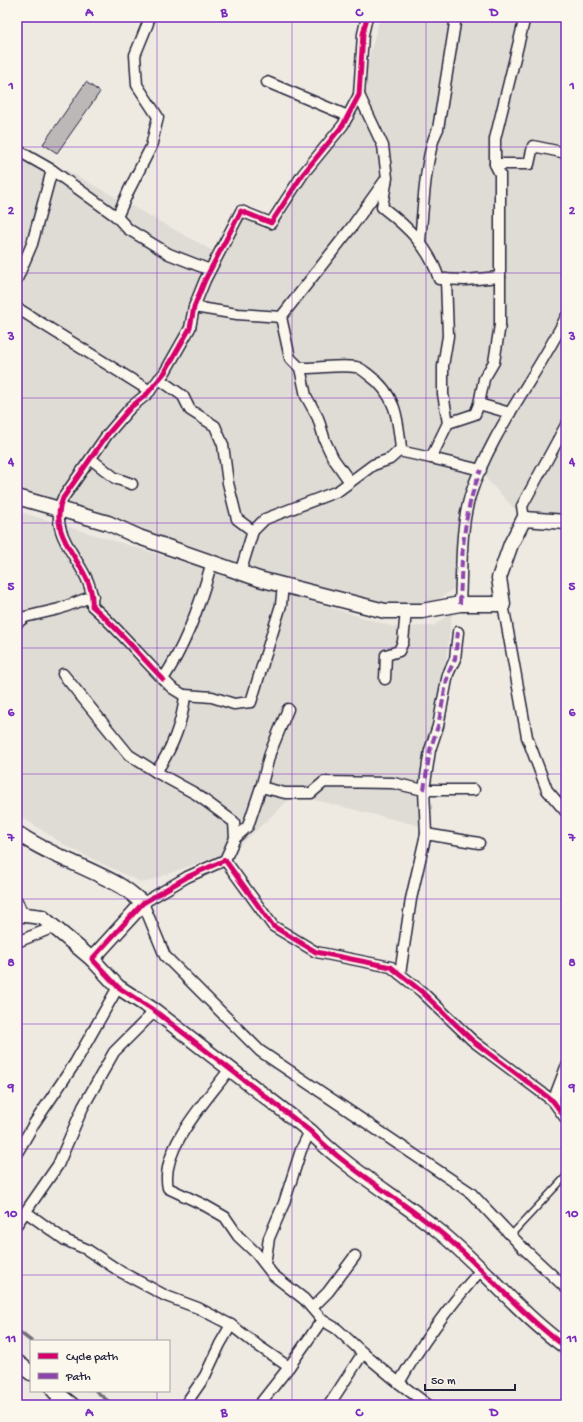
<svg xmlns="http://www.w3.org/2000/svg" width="583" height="1422" font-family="'Gochi Hand',sans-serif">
	<rect width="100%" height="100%" fill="#eeeae2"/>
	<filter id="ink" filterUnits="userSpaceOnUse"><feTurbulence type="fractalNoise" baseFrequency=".025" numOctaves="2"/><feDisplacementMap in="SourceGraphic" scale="8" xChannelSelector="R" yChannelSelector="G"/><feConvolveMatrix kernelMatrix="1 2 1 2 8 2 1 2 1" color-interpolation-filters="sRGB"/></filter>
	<g filter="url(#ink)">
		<g fill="#dfdbd5">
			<path d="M380 17H566V524L524 519 480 472 472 471 464 527 463 582 422 611 307 591 51 515 17 502V143L224 257 222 255 241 211 271 223 359 95Z"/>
			<path d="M17 511 394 627 433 626 452 612 425 827 294 795 236 849 143 883 68 847 17 814Z"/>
		</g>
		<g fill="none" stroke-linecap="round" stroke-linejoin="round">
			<g stroke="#716f7c" stroke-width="3.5">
				<path d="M17 1330 31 1341"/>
				<path d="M96 1391 113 1405"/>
			</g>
		</g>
		<path fill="#bcb8b8" stroke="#22223b" d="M86 82 100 92 57 153 43 144Z"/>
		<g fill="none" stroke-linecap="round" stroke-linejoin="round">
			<g stroke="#22223b" stroke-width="8">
				<path id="lane" d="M511 1235 566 1176"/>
			</g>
			<g stroke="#22223b" stroke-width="13">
				<g id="street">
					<path d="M267 82 348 116"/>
					<path d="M359 95 383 146 387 178 382 207C408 227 429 247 439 279L465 280 500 277"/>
					<path d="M17 150 52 170 117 217 128 229 169 254 210 270"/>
					<path d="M495 164H529L533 146 566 153"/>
					<path d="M117 217 129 190 151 147 158 117 137 85 135 55 148 23 147 17"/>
					<path d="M420 241C423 213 425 152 438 129L456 17"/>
					<path d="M17 279 32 244 52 170"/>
					<path d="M446 279 448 336 443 366V394L448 423"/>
					<path d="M194 307 237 314 281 317 290 358 300 368C318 369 338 364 356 367 361 368 365 372 369 375 396 394 398 419 401 449L390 459 373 465 338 491 265 519 253 531 240 573"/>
					<path d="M17 308 150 391"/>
					<path d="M281 317 351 228 386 179"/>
					<path d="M300 368 306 396 318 418 325 441 333 458 350 482"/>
					<path d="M159 379 183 396 190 410 215 426 223 445 228 483 237 519 253 531"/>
					<path d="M479 404 484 379 494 362 500 325V174L495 164V139L525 17"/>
					<path d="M399 451 431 458 448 423 475 414 479 404 510 413"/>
					<path d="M431 458 481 470"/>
					<path d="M91 459 115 478 132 484"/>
					<path d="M524 519 522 506 566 425"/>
					<path d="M203 559 211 565C200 605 186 645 163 679L172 688 185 696C182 723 172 749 156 772L196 794 234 822 235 838 225 860"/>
					<path d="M460 604C462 569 460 530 470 496 491 431 536 378 566 317"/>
					<path d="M503 604 527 737 547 790 566 812"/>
					<path d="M17 623 25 617 59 609 93 596"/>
					<path d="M458 632 455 659 448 674 438 726 430 750 424 790H474"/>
					<path d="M63 674 129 755 156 772"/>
					<path d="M163 679C139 655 118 628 92 606 96 566 44 541 63 498L107 435 131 407 147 394 165 372 190 328 194 307 205 280 241 211 271 223 303 174 343 125 359 95 363 34 367 17"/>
					<path d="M385 679 386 655 399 651 403 642 406 611"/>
					<path d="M185 695 212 697 234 704 251 702 281 605 283 585"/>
					<path d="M261 787 285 793H311L324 782 393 783 424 790 426 834"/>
					<path d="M235 838 248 826 262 784 270 753 288 709"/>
					<path d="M17 901 23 915"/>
					<path d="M17 942 54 927"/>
					<path d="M400 974 411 899 426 834 479 843"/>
					<path d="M229 1070C208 1099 159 1149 168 1188L204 1205 225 1217 238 1236 256 1253 273 1275 304 1299 322 1320 289 1367 257 1345 231 1325"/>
					<path d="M553 1101 566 1067"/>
					<path d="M566 1119 553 1101 473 1041 421 991 391 967 316 952 273 926 225 860 187 877 143 903 165 956 260 1051 471 1193 523 1248 566 1288"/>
					<path d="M17 1153 35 1122 75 1063 118 987"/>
					<path d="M26 1212 65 1240 86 1249 121 1272 166 1296 198 1308 231 1325 220 1344 205 1376 185 1405"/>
					<path d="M17 1224 58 1165 83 1107 114 1052 155 1011"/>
					<path d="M265 1264 269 1238 284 1203 301 1150 310 1131"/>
					<path d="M312 1308 328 1292 355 1256"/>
					<path d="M322 1320 337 1329 363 1353 329 1405"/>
					<path d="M363 1353 399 1383C422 1342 450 1305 481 1270"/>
					<path d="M399 1383 428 1405"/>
					<path d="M54 1405 60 1396"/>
					<path d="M259 1405 289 1367"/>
				</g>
			</g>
			<g stroke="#22223b" stroke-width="17">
				<g id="secondary">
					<path d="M17 497 108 523 139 537 259 579 385 611H422L460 604H503L499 578 511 544 524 519 566 522"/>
					<path d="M17 833C49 855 85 866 119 885 127 889 135 897 143 903L92 959 118 987 155 1011 310 1131C347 1169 394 1195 435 1228 481 1264 518 1313 566 1347"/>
					<path d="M17 914 42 917 92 959"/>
					<path d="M17 1362 31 1373"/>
					<path d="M54 1391 72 1405"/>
				</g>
			</g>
			<use href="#lane" stroke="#fbf7ec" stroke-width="5"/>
			<use href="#street" stroke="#fbf7ec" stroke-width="10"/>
			<use href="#secondary" stroke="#fbf7ec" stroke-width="14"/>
			<g stroke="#8e44ad" stroke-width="4" stroke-dasharray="8 4" stroke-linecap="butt">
				<path d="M460 604C462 557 462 514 481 470"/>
				<path d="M424 790 430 750 438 726 448 674 455 659 458 632"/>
			</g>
			<g stroke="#fbf7ec" stroke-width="8">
				<g id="cycleway">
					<path d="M163 679C139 655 118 628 92 606 96 566 44 541 63 498L107 435 131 407 147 394 165 372 190 328 194 307 205 280 241 211 271 223 303 174 343 125 359 95 363 34 367 17"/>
					<path d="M566 1119 553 1101 473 1041 421 991 391 967 316 952 273 926 225 860 187 877 143 903 92 959 118 987 155 1011 310 1131C347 1169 394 1195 435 1228 481 1264 518 1313 566 1347"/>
				</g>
			</g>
			<use href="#cycleway" stroke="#d6006c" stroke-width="5"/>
		</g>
	</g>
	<path fill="none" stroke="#7b2cbf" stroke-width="1" stroke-opacity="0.55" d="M157 17V1341M292 17V1405M426 17V1405M17 147H566M17 273H566M17 398H566M17 523H566M17 648H566M17 774H566M17 899H566M17 1024H566M17 1149H566M17 1275H566M157 1391V1405"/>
	<rect width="583" height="1422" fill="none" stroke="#fbf7ec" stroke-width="44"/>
	<rect x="30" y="1340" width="140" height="52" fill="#fbf7ec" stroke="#a4a2a5"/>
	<rect x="38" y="1353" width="20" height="6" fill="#d6006c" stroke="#a4a2a5"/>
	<text x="66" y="1360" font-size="12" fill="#22223b">Cycle path</text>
	<rect x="38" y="1373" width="20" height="6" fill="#8e44ad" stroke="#a4a2a5"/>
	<text x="66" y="1380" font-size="12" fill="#22223b">Path</text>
	<path d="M425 1384v6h90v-6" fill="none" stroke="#22223b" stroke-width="2"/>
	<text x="431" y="1384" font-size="12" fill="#22223b" stroke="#fbf7ec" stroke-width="3" paint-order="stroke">50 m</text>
	<rect x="22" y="22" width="539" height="1378" fill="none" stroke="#7b2cbf" stroke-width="1.5"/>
	<g font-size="13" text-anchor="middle" font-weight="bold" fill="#7b2cbf">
		<text x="89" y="16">A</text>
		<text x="224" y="16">B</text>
		<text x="359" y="16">C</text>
		<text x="494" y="16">D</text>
		<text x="11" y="89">1</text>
		<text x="572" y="89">1</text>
		<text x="11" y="214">2</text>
		<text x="572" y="214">2</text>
		<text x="11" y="340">3</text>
		<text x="572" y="340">3</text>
		<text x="11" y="465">4</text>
		<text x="572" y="465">4</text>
		<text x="11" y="590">5</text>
		<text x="572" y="590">5</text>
		<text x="11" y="716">6</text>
		<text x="572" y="716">6</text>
		<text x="11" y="841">7</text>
		<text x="572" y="841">7</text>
		<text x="11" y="966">8</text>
		<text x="572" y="966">8</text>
		<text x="11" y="1091">9</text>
		<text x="572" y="1091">9</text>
		<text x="11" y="1217">10</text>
		<text x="572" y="1217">10</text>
		<text x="11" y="1342">11</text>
		<text x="572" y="1342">11</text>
		<text x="89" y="1416">A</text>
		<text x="224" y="1416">B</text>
		<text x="359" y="1416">C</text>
		<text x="494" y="1416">D</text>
	</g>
</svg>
